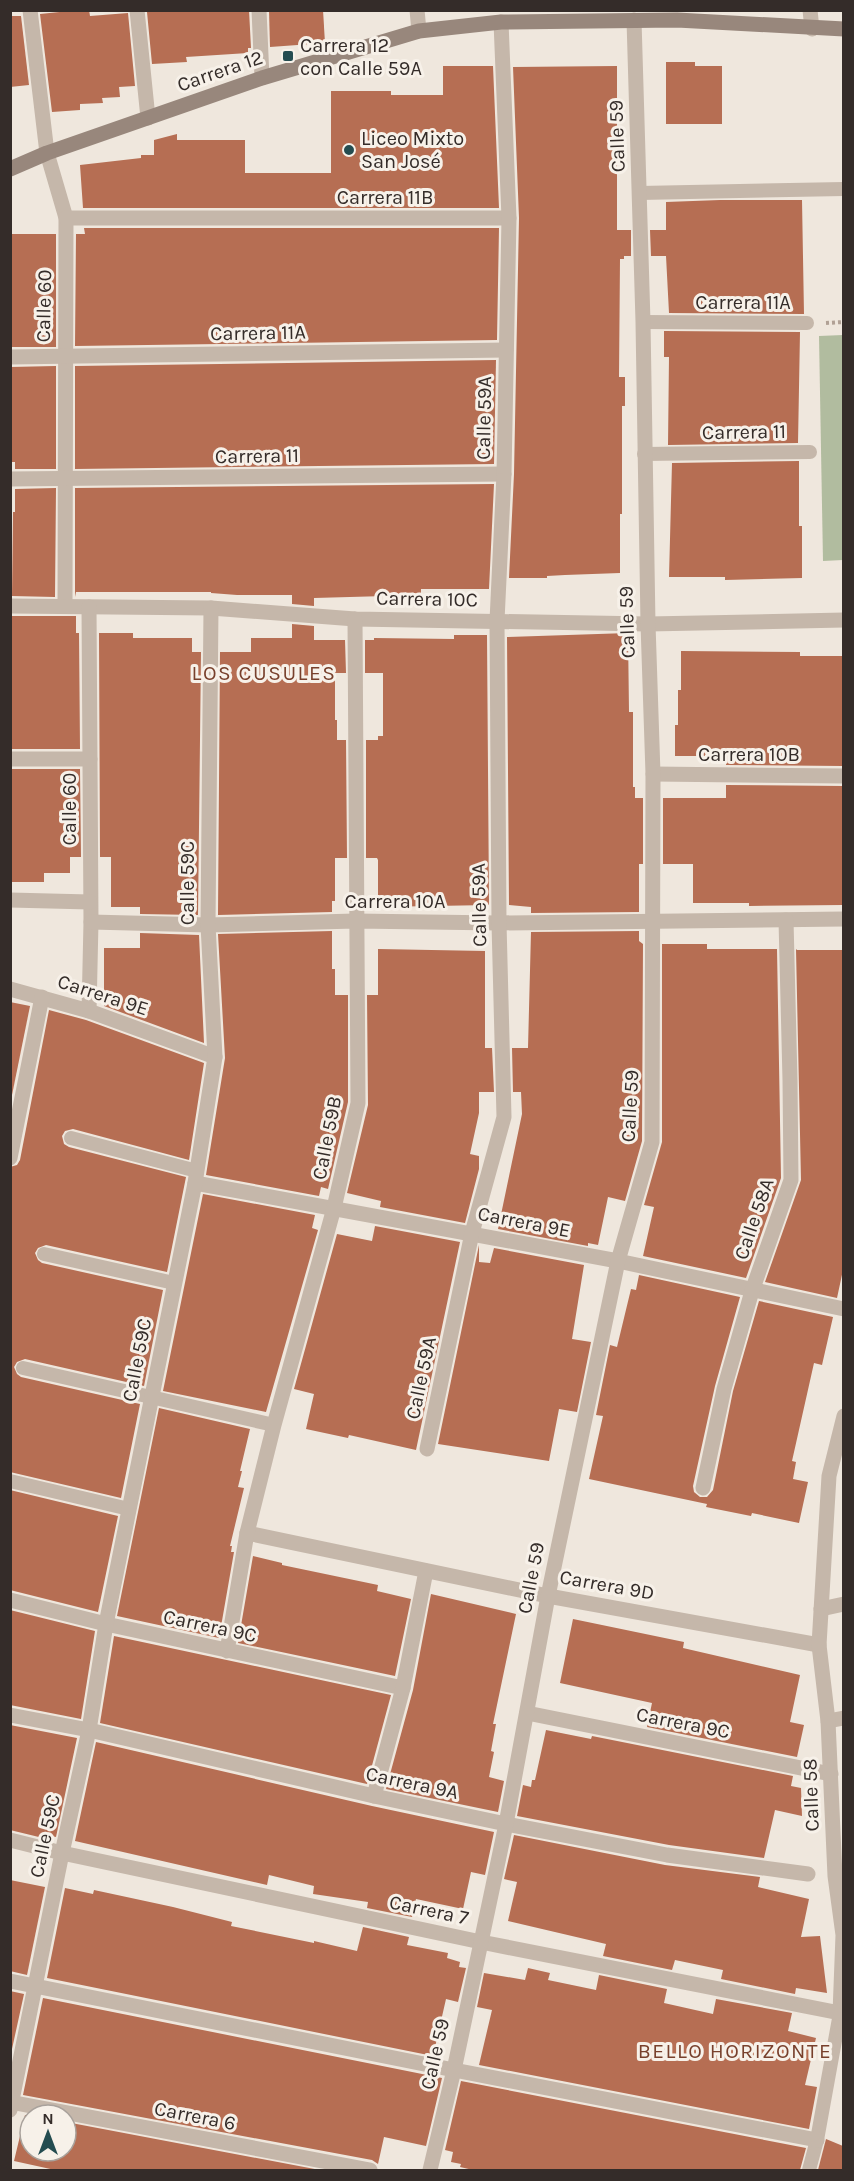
<svg xmlns="http://www.w3.org/2000/svg" width="854" height="2181" font-family="Karla,sans-serif">
	<rect width="100%" height="100%" fill="#efe7dd"/>
	<path fill="#b1bc9f" d="M843 335V560L823 561 819 336Z"/>
	<g fill="#b66e53">
		<path d="M79 10H89L90 16 128 13 135 86 119 87 120 97 102 98 103 103 80 104V110L52 112 40 14Z"/>
		<path d="M159 10H249L251 48H248V53L186 57 187 62 152 64 147 12Z"/>
		<path d="M269 10H323L325 43 270 47Z"/>
		<path d="M10 16H21L29 85 10 87Z"/>
		<path d="M666 62H695V66H722V124H666Z"/>
		<path d="M443 66H493L499 208H83L80 165 141 158V155H154V140L177 134V140H245V173H331V91H391V95H443Z"/>
		<path d="M617 66V230H631V256H624V259H620L619 377H625V406H622V514H620V573L565 575 547 576V578H509L514 474 519 218 513 67Z"/>
		<path d="M720 200H802L804 314 669 313 666 256H651L650 230H666V202Z"/>
		<path d="M84 228H499L497 340 75 346 76 234H85Z"/>
		<rect x="10" y="234" width="46" height="113"/>
		<path d="M664 331 800 332 798 443 668 445 669 357H664Z"/>
		<path d="M496 360 494 464 75 469V366Z"/>
		<path d="M56 366V469H15V462H10V367Z"/>
		<path d="M799 461V526H802V578L725 580V577H669L672 463Z"/>
		<path d="M494 484 489 589H421V595L314 598V606L292 604V595H237L211 593V592H76L75 597V488Z"/>
		<path d="M56 488 55 597 12 596 13 512H15V489Z"/>
		<path d="M12 616H76V633H79L80 749H10V631H12Z"/>
		<path d="M292 624 314 626V640H345L346 673H335V720H337V740H346L347 858H335V901H332V912L218 915 220 652H251V638H292Z"/>
		<path d="M99 633H133V638H192V652H201L198 915 140 914V907H111V857H100Z"/>
		<path d="M628 633 629 712H633V787H635V798H643V864H639V912L531 913V907L509 905 507 637Z"/>
		<path d="M454 635H487L489 905 378 907V860L377 858H366V740H378V736H383V673H365V640H374V638L454 639Z"/>
		<path d="M681 651 800 652V656H843V766L726 765V756H675V725H678V690H681Z"/>
		<path d="M10 769H80L81 857H70V873H44V882H10Z"/>
		<path d="M726 785 843 786V905L749 906V903H693V864H663V798H726Z"/>
		<path d="M332 931V969H335V995H348V1102L328 1189 321 1187 319 1196 206 1175 225 1058 218 934Z"/>
		<path d="M639 931V941L643 944 642 1141 625 1201 608 1197 598 1245 588 1243V1246L498 1229 522 1114 521 1092H513L512 1048H528L531 932Z"/>
		<path d="M140 933 199 935 204 1043 104 1006V948H140Z"/>
		<path d="M662 944H707V949H777L781 1178 746 1278 643 1256 654 1207 644 1205 662 1142Z"/>
		<path d="M378 949 485 951V1048H492L494 1092H479V1113L470 1154 479 1156V1169L465 1223 380 1207 381 1201 347 1193 368 1105 367 995H378Z"/>
		<path d="M796 949 797 950H842L843 1270 837 1298 765 1282 801 1180Z"/>
		<path d="M10 1002 30 1006 10 1105Z"/>
		<path d="M49 1010 86 1020 204 1063 189 1160 73 1129 65 1131 62 1136 64 1144 69 1147 186 1177 167 1272 46 1245 38 1248 35 1253 38 1260 42 1263 163 1290 144 1386 25 1359 17 1362 14 1367 17 1374 21 1377 140 1404 121 1498 10 1472V1167L17 1165 20 1160Z"/>
		<path d="M203 1194 315 1215 312 1228 318 1230 266 1412 163 1391Z"/>
		<path d="M375 1226 460 1242 416 1450 349 1435 348 1438 306 1429 314 1394 294 1389 337 1234 372 1241Z"/>
		<path d="M479 1245V1262L490 1263 494 1248 584 1265 572 1339 591 1342 577 1412 559 1409 549 1461 438 1444Z"/>
		<path d="M639 1275 740 1297 715 1386 693 1486 694 1492 700 1497H707L713 1490 733 1391 759 1301 833 1317 822 1365 814 1363 792 1461 796 1462 793 1479 808 1482 799 1523 752 1513 751 1516 706 1507 707 1504 589 1479 603 1416 596 1415 610 1345 617 1347 631 1289 636 1290Z"/>
		<path d="M159 1408 250 1429 240 1471H242L238 1487 244 1488 230 1546H232L231 1552H234L219 1638 117 1616Z"/>
		<path d="M10 1490 118 1516 98 1612 10 1590Z"/>
		<path d="M253 1556 282 1563V1565L378 1585 377 1591 411 1599 395 1676 238 1643Z"/>
		<path d="M431 1594 516 1614 493 1724H496L491 1751 494 1752 489 1777 504 1781 498 1812 386 1789 413 1690Z"/>
		<path d="M10 1610 95 1631 81 1719 10 1705Z"/>
		<path d="M573 1619 684 1642 683 1648 800 1675 790 1722 804 1725 797 1757 647 1727 652 1703 560 1683Z"/>
		<path d="M114 1636 391 1695 367 1784 100 1723Z"/>
		<path d="M10 1725 77 1738 56 1837 44 1834 43 1838 10 1830Z"/>
		<path d="M546 1730 591 1739 592 1736 793 1776 791 1786 801 1788 802 1816 775 1810 764 1858 669 1845 517 1816 523 1785 531 1787 532 1780H535Z"/>
		<path d="M96 1742 372 1806 494 1832 485 1875 471 1872 463 1909 416 1899 412 1917 367 1908 368 1902 313 1894 314 1886 269 1875 267 1885 75 1841Z"/>
		<path d="M514 1835 665 1865 760 1877 758 1887 809 1899 801 1937 820 1936 827 1993 796 1988 795 1994 721 1979 723 1970 675 1960 672 1970 603 1956 606 1944 508 1921 517 1882 504 1879Z"/>
		<path d="M10 1880 45 1887 27 1975 10 1971Z"/>
		<path d="M65 1888 93 1894 94 1890 173 1907 232 1922 231 1926 314 1943V1941L357 1951 363 1927 409 1937 407 1945 448 1953 447 1958 460 1962 459 1967 466 1968 458 2002 446 1999 433 2056 47 1978Z"/>
		<path d="M528 1968 550 1973 548 1980 596 1990 599 1975 667 1989 664 2003 713 2014 716 1999 792 2013 788 2031 816 2038 805 2085 817 2087 809 2129 479 2065 492 2010 477 2007 484 1973 525 1980Z"/>
		<path d="M10 1991 24 1994 10 2058Z"/>
		<path d="M43 1998 442 2078 426 2146 384 2137 378 2164 372 2160 23 2095Z"/>
		<path d="M461 2081 806 2148 800 2170H473L460 2167 461 2164 451 2162 453 2152 445 2150Z"/>
		<path d="M25 2115 30 2116V2151H66V2122L320 2170H55L14 2161Z"/>
		<path d="M826 2139 843 2146V2170H818Z"/>
	</g>
	<g fill="none" stroke-linecap="round" stroke-linejoin="round">
		<path stroke="#b1a195" stroke-width="4" stroke-dasharray="3 3" stroke-linecap="butt" d="M826 323 844 322"/>
		<g stroke="#c5b7aa" stroke-width="14">
			<path d="M640 193 844 189"/>
			<path d="M643 322 807 323"/>
			<path d="M644 454 810 452"/>
			<path d="M71 1138 197 1171"/>
			<path d="M44 1254 174 1283"/>
			<path d="M23 1368 274 1425"/>
			<path d="M10 1481 129 1509"/>
			<path d="M809 2170 817 2140 840 2013"/>
		</g>
		<g stroke="#c5b7aa" stroke-width="15">
			<path d="M30 10 47 153 66 218 65 606"/>
			<path d="M137 10 148 118"/>
			<path d="M259 10 262 78"/>
			<path d="M417 10 419 31"/>
			<path d="M810 10 812 29"/>
			<path d="M66 218H509"/>
			<path d="M10 357 506 350"/>
			<path d="M10 479 504 474"/>
			<path d="M10 606 211 608 355 619 648 624 844 620"/>
			<path d="M89 607 91 922 89 1011"/>
			<path d="M10 759H90"/>
			<path d="M653 774 844 776"/>
			<path d="M10 900 90 902"/>
			<path d="M91 922 208 925 355 921 499 923 844 919"/>
			<path d="M10 989 89 1011 215 1057"/>
			<path d="M10 1158 42 997"/>
			<path d="M195 1183 618 1261 844 1309"/>
			<path d="M427 1449 472 1233 504 1117 499 923 497 621 504 474 509 218 501 22"/>
			<path d="M703 1488 724 1389 752 1291 791 1180 790 1080 786 920"/>
			<path d="M247 1533 548 1596 819 1645"/>
			<path d="M10 1600 106 1624 403 1688"/>
			<path d="M821 1609 844 1604"/>
			<path d="M227 1651 247 1533 274 1425 334 1208 358 1103 355 619"/>
			<path d="M527 1713 831 1774"/>
			<path d="M10 1715 89 1730 374 1796 506 1824 667 1855 808 1874"/>
			<path d="M828 1721 844 1718"/>
			<path d="M374 1796 403 1688 426 1571"/>
			<path d="M10 1840 62 1853 481 1942 840 2013 843 1935 835 1876 828 1721 819 1645 829 1476 844 1416"/>
			<path d="M10 1981 454 2070 817 2140"/>
			<path d="M10 2102 370 2170"/>
			<path d="M10 2110 62 1853 89 1730 106 1624 195 1183 215 1057 208 925 211 608"/>
			<path d="M430 2170 454 2070 506 1824 548 1596 618 1261 652 1142 653 774 648 624 643 322 634 20"/>
		</g>
		<path stroke="#98877c" stroke-width="15" d="M10 169 47 153 262 78 419 31 501 22 677 20 844 29"/>
	</g>
	<g fill="#244c50" stroke="#f7f1e9" stroke-width="2">
		<rect x="282" y="50" width="12" height="12" rx="3"/>
		<circle cx="349" cy="150" r="6"/>
	</g>
	<g text-anchor="middle" dominant-baseline="central" stroke-width="6" stroke-linejoin="round" paint-order="stroke">
		<g font-size="20" fill="#342c29" stroke="#f7f1e9" text-anchor="start">
			<text x="300" y="45">Carrera 12<tspan x="300" dy="23">con Calle 59A</tspan></text>
			<text x="361" y="138">Liceo Mixto<tspan x="361" dy="23">San José</tspan></text>
		</g>
		<g font-size="20" fill="#342c29" stroke="#f7f1e9">
			<text transform="translate(220 71) rotate(-19)">Carrera 12</text>
			<text transform="translate(617 136) rotate(-92)">Calle 59</text>
			<text x="385" y="197">Carrera 11B</text>
			<text x="743" y="302">Carrera 11A</text>
			<text transform="translate(44 306) rotate(-89)">Calle 60</text>
			<text transform="translate(258 333) rotate(-1)">Carrera 11A</text>
			<text transform="translate(484 418) rotate(-89)">Calle 59A</text>
			<text transform="translate(744 432) rotate(-1)">Carrera 11</text>
			<text transform="translate(257 456) rotate(-1)">Carrera 11</text>
			<text transform="translate(427 599) rotate(1)">Carrera 10C</text>
			<text transform="translate(627 622) rotate(-92)">Calle 59</text>
			<text x="749" y="754">Carrera 10B</text>
			<text transform="translate(69 809) rotate(-90)">Calle 60</text>
			<text transform="translate(187 883) rotate(-90)">Calle 59C</text>
			<text x="395" y="901">Carrera 10A</text>
			<text transform="translate(479 905) rotate(-91)">Calle 59A</text>
			<text transform="translate(103 995) rotate(18)">Carrera 9E</text>
			<text transform="translate(630 1106) rotate(-87)">Calle 59</text>
			<text transform="translate(327 1138) rotate(-79)">Calle 59B</text>
			<text transform="translate(754 1219) rotate(-71)">Calle 58A</text>
			<text transform="translate(524 1222) rotate(11)">Carrera 9E</text>
			<text transform="translate(137 1360) rotate(-79)">Calle 59C</text>
			<text transform="translate(421 1378) rotate(-78)">Calle 59A</text>
			<text transform="translate(531 1578) rotate(-79)">Calle 59</text>
			<text transform="translate(607 1585) rotate(10)">Carrera 9D</text>
			<text transform="translate(210 1626) rotate(12)">Carrera 9C</text>
			<text transform="translate(683 1723) rotate(11)">Carrera 9C</text>
			<text transform="translate(412 1783) rotate(12)">Carrera 9A</text>
			<text transform="translate(811 1795) rotate(-92)">Calle 58</text>
			<text transform="translate(45 1836) rotate(-78)">Calle 59C</text>
			<text transform="translate(429 1910) rotate(12)">Carrera 7</text>
			<text transform="translate(435 2054) rotate(-77)">Calle 59</text>
			<text transform="translate(195 2116) rotate(11)">Carrera 6</text>
		</g>
		<g font-size="21" letter-spacing="1.5" fill="#78402c" stroke="#f7f1e9">
			<text x="264" y="673">LOS CUSULES</text>
			<text x="735" y="2051">BELLO HORIZONTE</text>
		</g>
	</g>
	<rect width="854" height="2181" fill="none" stroke="#342c29" stroke-width="24"/>
	<g transform="translate(48 2133)"><circle r="28" fill="#f7f1e9" stroke="#a9a29c" stroke-width="1.5"/>
	<path d="M0-4.5L10 22L0 15L-10 22Z" fill="#244c50"/>
	<text y="-9" font-size="16" font-weight="bold" text-anchor="middle" fill="#342c29">N</text>
	</g>
</svg>
